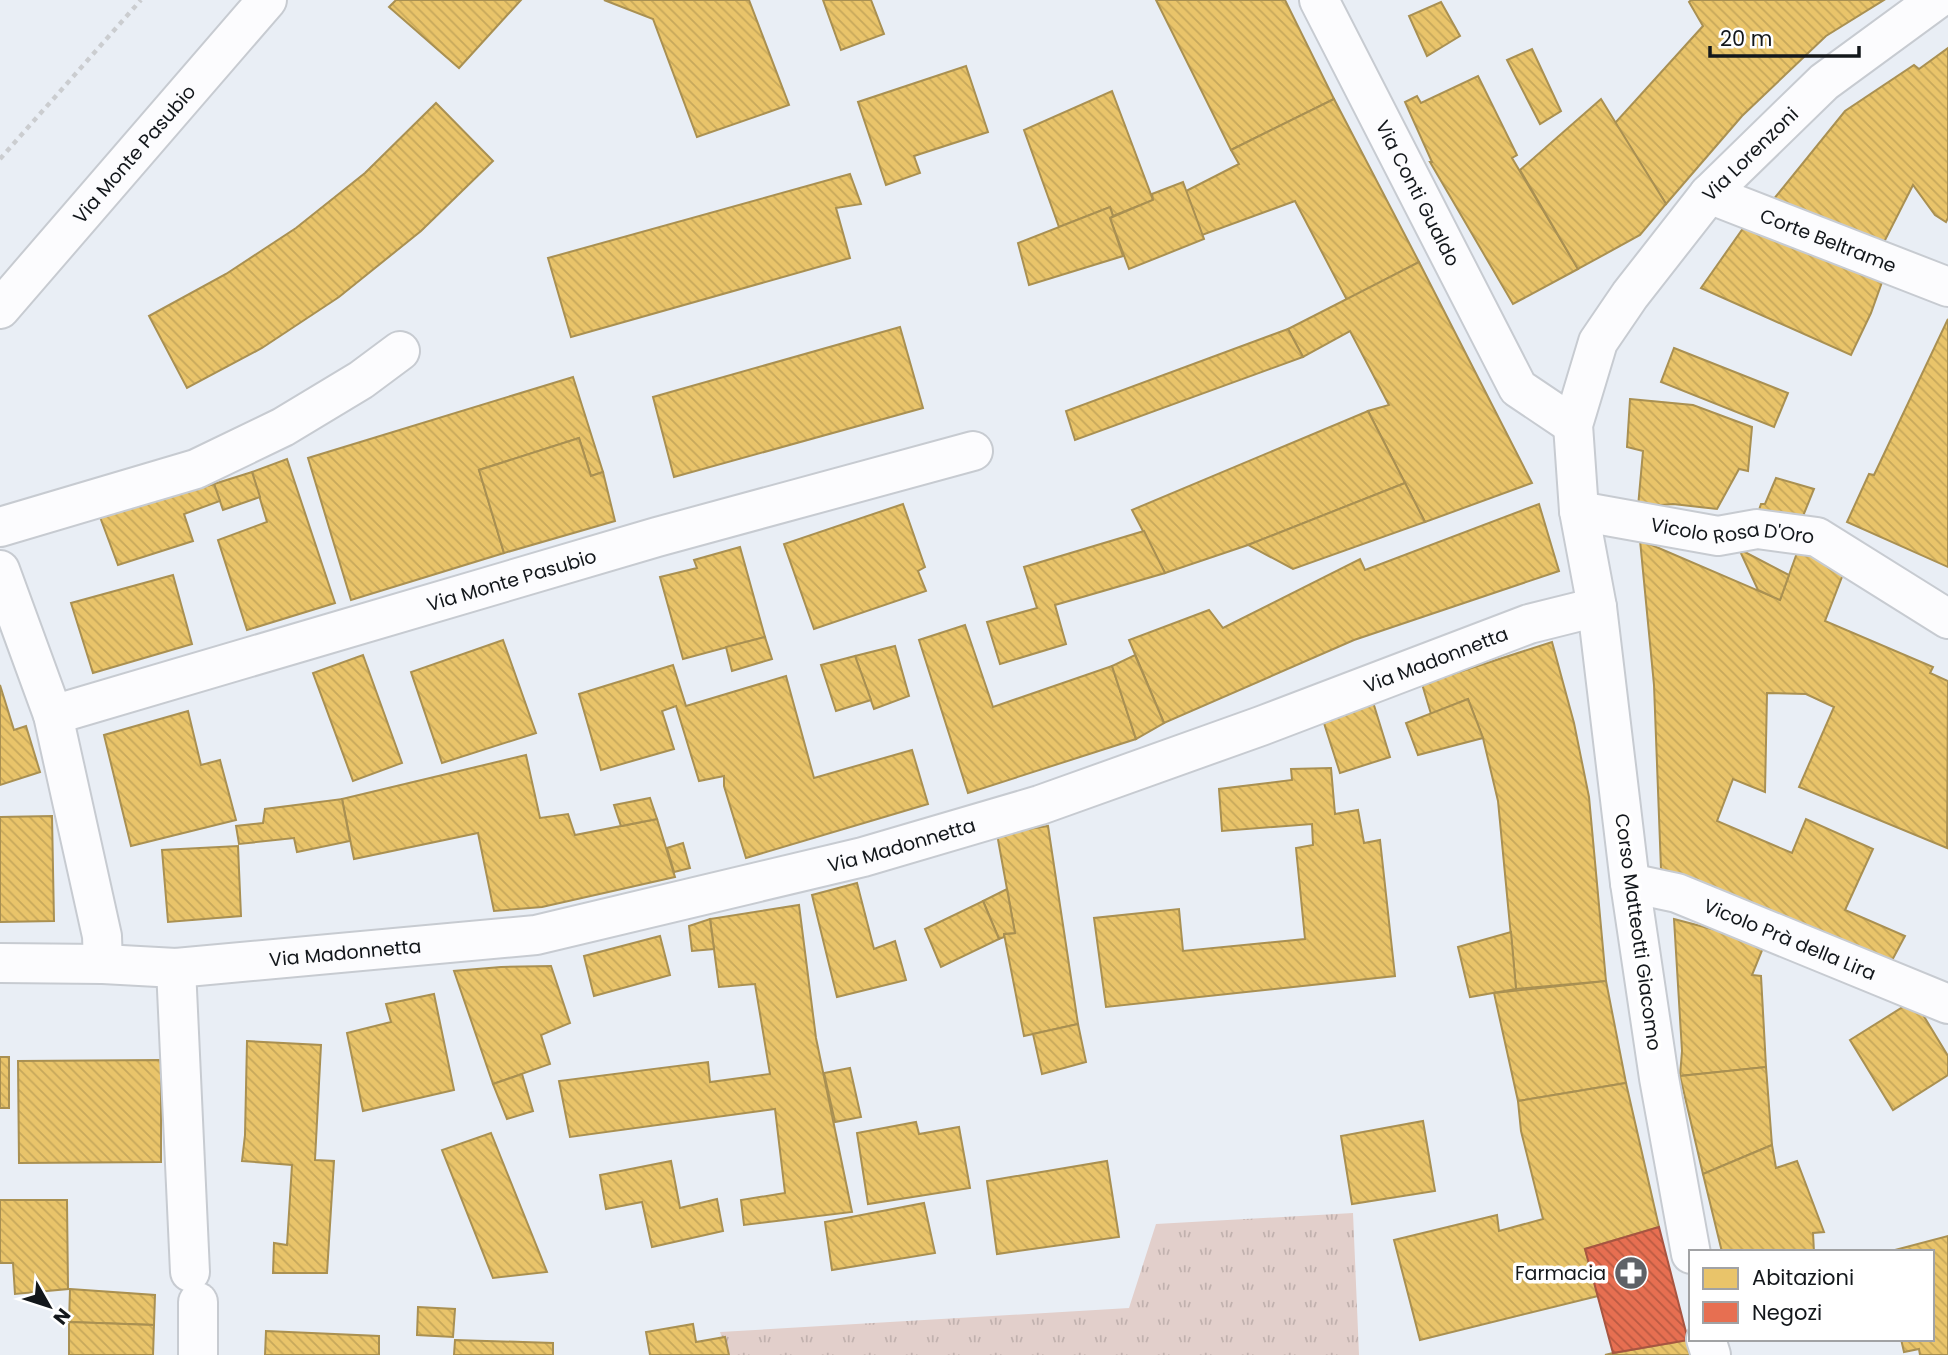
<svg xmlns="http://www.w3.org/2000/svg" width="1948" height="1355" font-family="Poppins,sans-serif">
	<defs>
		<pattern id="park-tufts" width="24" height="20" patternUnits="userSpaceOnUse" patternTransform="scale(1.75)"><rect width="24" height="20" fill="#e2cfcb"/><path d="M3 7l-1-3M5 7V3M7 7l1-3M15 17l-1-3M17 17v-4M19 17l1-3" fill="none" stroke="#c1b1ae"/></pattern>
		<pattern id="homes-back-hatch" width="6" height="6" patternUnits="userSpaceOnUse" patternTransform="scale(1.75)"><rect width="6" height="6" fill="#e9c46a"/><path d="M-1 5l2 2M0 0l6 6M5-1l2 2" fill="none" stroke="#c7a85b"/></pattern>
		<pattern id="shops-back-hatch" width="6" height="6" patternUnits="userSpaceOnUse" patternTransform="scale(1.75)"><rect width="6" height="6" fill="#e76f51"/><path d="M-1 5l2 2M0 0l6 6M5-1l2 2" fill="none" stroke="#ba5a42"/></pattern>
	</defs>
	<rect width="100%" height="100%" fill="#e9eef5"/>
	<path fill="url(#park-tufts)" d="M1353 1213 1359 1355H728L720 1332 1129 1308 1156 1224Z"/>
	<g fill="url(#homes-back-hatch)" stroke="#a99052" stroke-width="2">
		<path d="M396 0H521L459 68 389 7Z"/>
		<path d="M604 0H749L789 105 697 137 653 19Z"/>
		<path d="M823 0H871L884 34 841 50Z"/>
		<path d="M1156 0H1285L1334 99 1231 150Z"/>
		<path d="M1691 0H1884L1826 36 1742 116 1666 204 1615 123 1703 26 1689 2Z"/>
		<path d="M1441 2 1460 36 1427 56 1409 16Z"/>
		<path d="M1948 48V218L1946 222 1935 215 1913 185 1879 252 1773 200 1845 111 1914 65 1919 69Z"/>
		<path d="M1532 49 1561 111 1540 124 1507 60Z"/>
		<path d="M966 66 988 132 914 156 920 173 886 185 858 102Z"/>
		<path d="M1478 76 1517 155 1512 158 1578 269 1513 304 1430 162H1432L1405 102 1417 96 1421 103Z"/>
		<path d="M1112 91 1153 200 1113 216 1110 207 1059 227 1024 130Z"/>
		<path d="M1334 99 1419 262 1347 300 1295 201 1202 235 1186 191 1239 164 1231 150Z"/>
		<path d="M1601 99 1666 204 1640 235 1578 269 1520 170Z"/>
		<path d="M436 103 493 161 421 231 339 297 262 348 187 388 149 316 226 274 296 228 365 173Z"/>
		<path d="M850 174 861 204 836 208 850 258 571 337 548 258Z"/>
		<path d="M1183 182 1204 239 1129 269 1110 218 1153 200 1152 194Z"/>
		<path d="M1110 207 1113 216 1110 218 1123 256 1029 285 1018 243Z"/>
		<path d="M1744 227 1886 271 1871 313 1851 355 1701 288Z"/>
		<path d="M1419 262 1532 483 1425 522 1368 411 1389 405 1350 331 1303 357 1288 329Z"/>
		<path d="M1948 319V567L1847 522 1869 474 1874 475Z"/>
		<path d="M900 327 923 408 674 477 653 397Z"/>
		<path d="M1288 329 1303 357 1075 440 1066 411Z"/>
		<path d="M1674 348 1788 393 1774 427 1661 382Z"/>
		<path d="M573 377 603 472 591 476 579 438 479 470 504 553 351 600 308 458Z"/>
		<path d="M1630 399 1693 405 1752 427 1748 471 1739 469 1717 509 1673 504 1638 507 1643 451 1627 447Z"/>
		<path d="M1368 411 1405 483 1248 545 1165 573 1132 510Z"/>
		<path d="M579 438 591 476 603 472 615 521 504 553 479 470Z"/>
		<path d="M287 459 335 603 247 630 218 540 267 522 252 472Z"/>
		<path d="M252 472 260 497 223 510 214 484Z"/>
		<path d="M1776 478 1814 489 1801 521 1757 516 1761 504H1765Z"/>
		<path d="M1405 483 1425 522 1293 569 1248 545Z"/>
		<path d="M214 484 220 501 184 514 193 541 118 565 100 517Z"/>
		<path d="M903 504 925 567 918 571 926 591 814 629 784 544Z"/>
		<path d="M1539 504 1559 571 1354 640 1164 723 1129 640 1209 610 1223 628 1360 559 1365 570Z"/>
		<path d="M1144 531 1165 573 1055 605 1066 644 1000 664 987 622 1037 608 1024 567Z"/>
		<path d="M1640 540 1780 600 1798 550 1845 569 1825 621 1933 667 1930 673 1948 681 1947 848 1799 787 1834 707 1806 694 1767 693 1765 792 1733 779 1717 821 1792 853 1806 819 1873 849 1845 910 1905 936 1889 966 1661 869 1654 685Z"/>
		<path d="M740 547 765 637 683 659 660 577 697 568 694 560Z"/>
		<path d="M1739 549 1789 575 1780 600 1758 590Z"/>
		<path d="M173 575 192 644 93 673 71 603Z"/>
		<path d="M965 625 993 707 1112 666 1136 739 968 793 919 640Z"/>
		<path d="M765 637 772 659 732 671 726 647Z"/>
		<path d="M503 640 536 733 442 763 411 672Z"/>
		<path d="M1552 642 1574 723 1589 797 1606 981 1516 989 1498 801 1483 738 1468 699 1431 714 1422 684Z"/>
		<path d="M895 646 909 696 874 709 855 656Z"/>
		<path d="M363 655 402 763 353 781 313 673Z"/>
		<path d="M1135 655 1164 723 1136 739 1112 666Z"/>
		<path d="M855 656 871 700 836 711 821 665Z"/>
		<path d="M673 665 686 706 786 676 814 778 912 750 928 804 746 858 724 786V776L699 781 676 706 662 711 674 749 601 770 579 694Z"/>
		<path d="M0 685 14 730 26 726 40 772 0 785Z"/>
		<path d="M1468 699 1483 738 1418 755 1406 723Z"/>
		<path d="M1373 702 1390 757 1340 773 1323 720Z"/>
		<path d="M188 711 201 765 220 760 236 820 131 846 104 735Z"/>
		<path d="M526 755 540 818 568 814 575 835 657 819 675 877 542 907 494 911 478 833 354 859 342 799Z"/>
		<path d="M1331 768 1335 814 1358 810 1364 843 1380 840 1395 976 1106 1007 1094 918 1179 909 1183 951 1305 939 1296 848 1313 845 1312 824 1222 831 1219 789 1292 780 1291 769Z"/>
		<path d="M650 798 657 819 621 826 614 805Z"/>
		<path d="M342 799 350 841 297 852 294 838 239 844 236 826 263 823 265 809Z"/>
		<path d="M52 816 54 921 0 922V817Z"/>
		<path d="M1048 826 1078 1024 1024 1036 1004 934 1015 933 997 834Z"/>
		<path d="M683 843 690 868 674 872 667 848Z"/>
		<path d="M238 846 241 916 168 922 162 850Z"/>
		<path d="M857 883 874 949 895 941 906 980 837 997 812 895Z"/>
		<path d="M1007 889 1015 933 1004 934V937L999 939 983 901Z"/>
		<path d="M983 901 999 939 941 967 925 929Z"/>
		<path d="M799 905 816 1038 852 1212 744 1225 741 1200 785 1193 775 1109 570 1137 559 1081 708 1062 710 1082 770 1074 755 984 719 987 710 919Z"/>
		<path d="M710 919 714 949 692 951 689 926Z"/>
		<path d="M1674 919 1765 943 1752 975 1761 976 1766 1067 1680 1076 1682 1051Z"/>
		<path d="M1511 932 1516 989 1470 997 1458 947Z"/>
		<path d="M660 936 670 975 594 996 584 956Z"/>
		<path d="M551 966 570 1023 541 1035 550 1064 493 1084 454 971 501 967Z"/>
		<path d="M1606 981 1626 1083 1518 1101 1494 993Z"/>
		<path d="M434 994 454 1090 363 1111 347 1033 391 1022 386 1004Z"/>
		<path d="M1914 1000 1948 1056V1075L1893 1110 1850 1040Z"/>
		<path d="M1078 1024 1086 1062 1042 1074 1033 1034Z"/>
		<path d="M247 1041 321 1045 315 1160 334 1161 327 1273H273L274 1243 287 1245 292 1165 242 1161 245 1135Z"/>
		<rect x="0" y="1057" width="9" height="51"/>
		<path d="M161 1060V1162L19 1163 18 1061Z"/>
		<path d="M1766 1067 1772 1145 1703 1174 1680 1076Z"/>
		<path d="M850 1068 861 1117 835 1122 824 1073Z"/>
		<path d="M522 1074 533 1111 507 1119 493 1084Z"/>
		<path d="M1626 1083 1659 1227 1585 1249 1598 1296 1420 1340 1394 1240 1497 1215 1499 1231 1543 1219 1521 1131 1518 1101Z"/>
		<path d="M1423 1121 1435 1191 1352 1204 1341 1136Z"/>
		<path d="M916 1122 919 1134 959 1127 970 1188 868 1204 857 1133Z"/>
		<path d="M491 1133 547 1272 493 1278 442 1150Z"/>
		<path d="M1772 1145 1776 1168 1797 1161 1824 1232 1813 1233 1814 1252H1722L1703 1174Z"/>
		<path d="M671 1161 680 1208 717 1199 723 1231 652 1247 642 1202 606 1209 600 1175Z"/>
		<path d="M1107 1161 1119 1237 997 1254 987 1181Z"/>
		<path d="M0 1200H67L68 1289 15 1294 13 1263H0Z"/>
		<path d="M924 1203 935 1253 832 1270 825 1222Z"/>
		<path d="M1948 1236V1355H1920L1919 1349 1904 1352 1901 1339H1932V1252L1895 1250Z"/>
		<path d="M70 1289 155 1295 154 1325 69 1322Z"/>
		<path d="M418 1307 455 1309 453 1337 417 1335Z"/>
		<path d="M69 1322 154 1325 153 1355H69Z"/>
		<path d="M693 1324 696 1342 725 1337 729 1355H650L646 1332Z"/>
		<path d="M266 1331 379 1336V1355H265Z"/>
		<path d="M455 1340 553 1343V1355H454Z"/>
		<path d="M1688 1340 1692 1355H1605L1613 1353Z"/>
	</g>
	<path fill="url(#shops-back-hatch)" stroke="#a75541" stroke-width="2" d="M1659 1227 1688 1340 1613 1353 1585 1249Z"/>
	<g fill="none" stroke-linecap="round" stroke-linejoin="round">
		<g stroke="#c7cbd1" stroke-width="42">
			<g id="minor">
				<path id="s1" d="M1319 0 1518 388 1573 425"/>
				<path id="s2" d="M1709 194 1948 287"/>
				<path id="s3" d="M0 309 267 0"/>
				<path id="s4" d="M1579 511 1718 536 1757 529 1817 537 1948 619"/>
				<path d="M0 527 196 469 283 427 361 380 400 351"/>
				<path d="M0 570 53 715 102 936 103 964"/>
				<path id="s5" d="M53 715 657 537 973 451"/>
				<path id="s6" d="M1630 883 1677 893 1948 1004"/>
				<path id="s7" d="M0 963 103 964 176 968 536 935 863 857 1040 805 1261 726 1529 624 1597 607"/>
				<path d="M176 968 190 1272"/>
				<path id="s8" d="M1691 1254 1659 1078 1630 883 1597 607 1579 511 1573 425 1598 342 1630 295 1709 194 1824 82 1936 0"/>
				<path d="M1706 1339 1711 1355"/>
				<path d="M198 1355V1302"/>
			</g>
		</g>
		<path stroke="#cbcdd0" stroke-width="4.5" stroke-dasharray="5 5" stroke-linecap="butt" d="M0 159 141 0"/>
		<use href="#minor" stroke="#fcfcfe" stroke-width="38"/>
	</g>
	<defs>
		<g id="pharmacy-disc" transform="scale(1.75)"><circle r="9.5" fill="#5e6267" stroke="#fff"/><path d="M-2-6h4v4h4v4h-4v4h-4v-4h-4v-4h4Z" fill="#fff"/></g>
	</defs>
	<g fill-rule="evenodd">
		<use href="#pharmacy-disc" x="1631" y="1273"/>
	</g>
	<g text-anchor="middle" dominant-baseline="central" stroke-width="7" stroke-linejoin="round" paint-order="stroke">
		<g font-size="19" fill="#13171b" stroke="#fff">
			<text stroke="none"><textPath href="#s3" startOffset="205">Via Monte Pasubio</textPath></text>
			<text stroke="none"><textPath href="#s8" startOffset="1167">Via Lorenzoni</textPath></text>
			<text stroke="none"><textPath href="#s1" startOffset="217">Via Conti Gualdo</textPath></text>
			<text stroke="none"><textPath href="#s2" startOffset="128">Corte Beltrame</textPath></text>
			<text stroke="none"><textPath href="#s4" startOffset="156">Vicolo Rosa D'Oro</textPath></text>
			<text stroke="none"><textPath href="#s5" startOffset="478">Via Monte Pasubio</textPath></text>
			<text stroke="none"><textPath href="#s7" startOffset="1480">Via Madonnetta</textPath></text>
			<text stroke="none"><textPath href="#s7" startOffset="914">Via Madonnetta</textPath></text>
			<text transform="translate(1638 932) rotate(82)">Corso Matteotti Giacomo</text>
			<text stroke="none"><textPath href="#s6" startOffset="170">Vicolo Prà della Lira</textPath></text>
			<text stroke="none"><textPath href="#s7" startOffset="346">Via Madonnetta</textPath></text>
		</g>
		<g font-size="19" fill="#13171b" stroke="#fff" text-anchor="end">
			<text x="1606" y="1273">Farmacia</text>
		</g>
	</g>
	<rect x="1689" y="1250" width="245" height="91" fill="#ffffff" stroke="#a1a2a4" stroke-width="2"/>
	<rect x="1703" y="1268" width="35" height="21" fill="#e9c46a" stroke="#a1a2a4" stroke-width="2"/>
	<text x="1752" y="1285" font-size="21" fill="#13171b">Abitazioni</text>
	<rect x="1703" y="1302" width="35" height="21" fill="#e76f51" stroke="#a1a2a4" stroke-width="2"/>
	<text x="1752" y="1320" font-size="21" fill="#13171b">Negozi</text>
	<g transform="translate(49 1306) rotate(129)" stroke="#ffffff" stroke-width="5" paint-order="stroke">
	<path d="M0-5L12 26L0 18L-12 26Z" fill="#13171b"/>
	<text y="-10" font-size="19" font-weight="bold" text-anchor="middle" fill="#13171b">N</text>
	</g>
	<path d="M1710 46v10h149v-10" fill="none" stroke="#13171b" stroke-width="3.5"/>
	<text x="1720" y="46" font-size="21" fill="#13171b" stroke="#ffffff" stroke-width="5" paint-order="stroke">20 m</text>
</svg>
